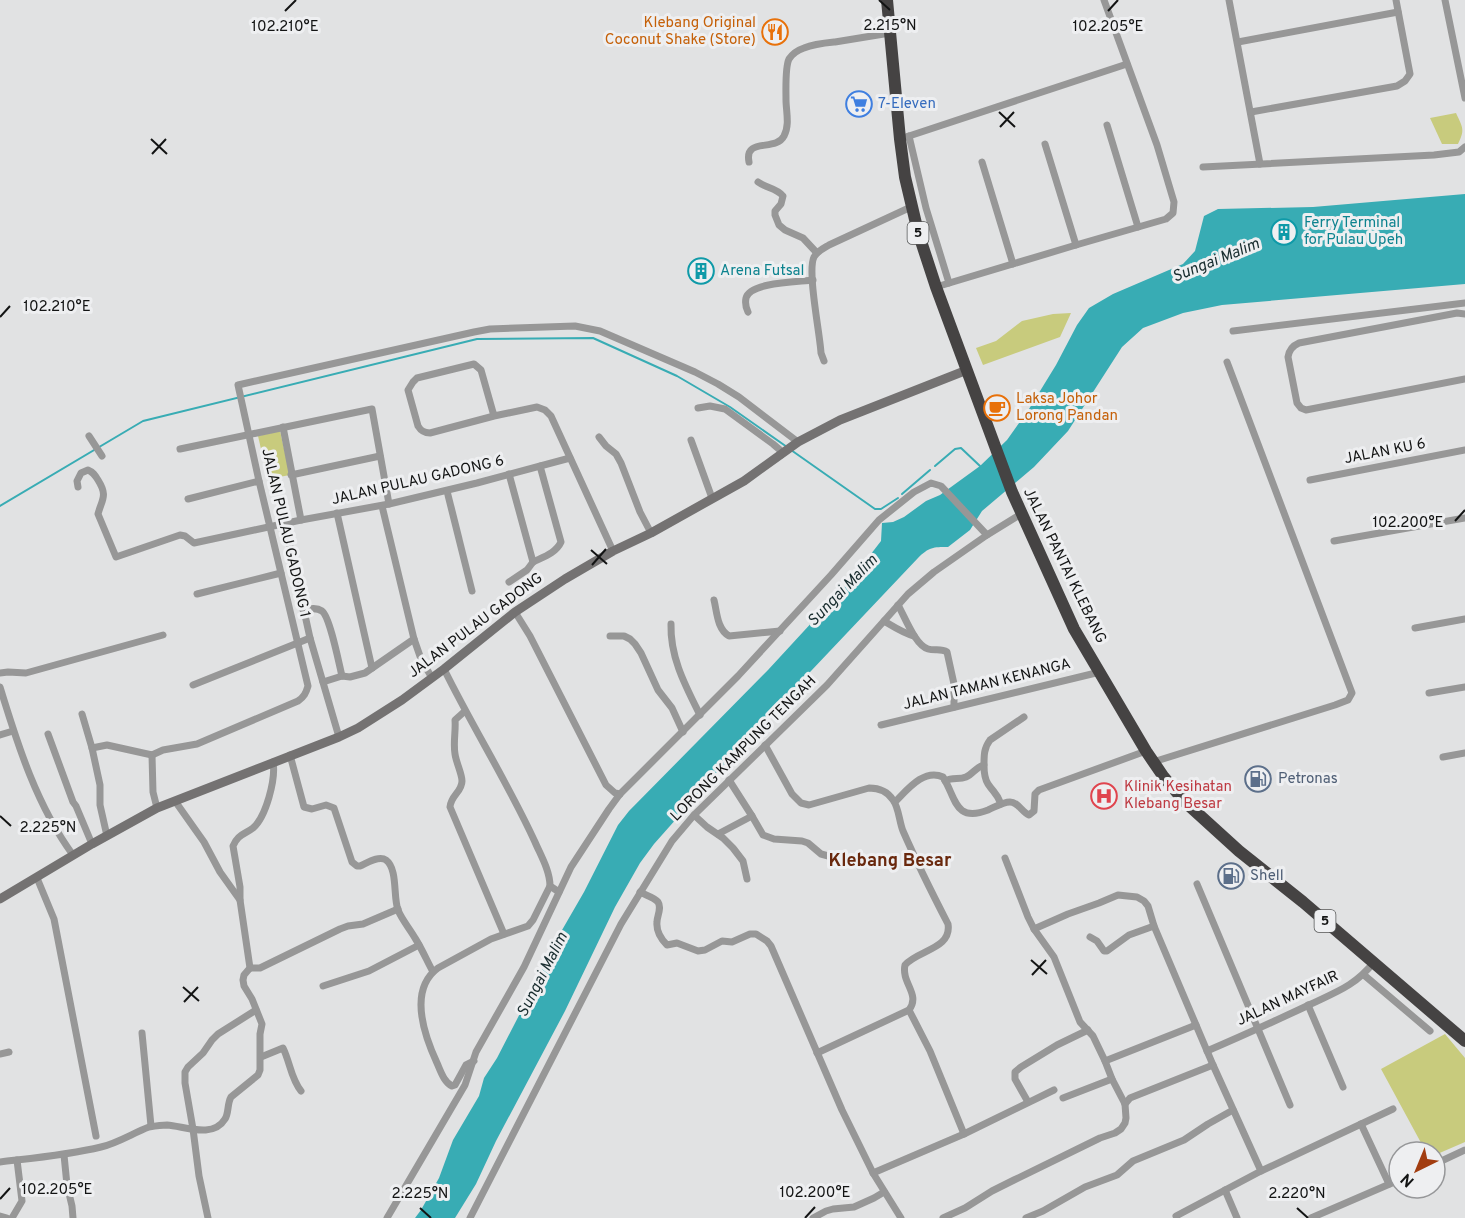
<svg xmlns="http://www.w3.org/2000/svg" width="1465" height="1218" font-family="Overpass,sans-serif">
	<rect width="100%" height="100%" fill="#e1e2e3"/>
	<g fill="#c8cb7d">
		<path d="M1456 113C1463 128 1465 130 1458 144H1442L1430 118Z"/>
		<path d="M1071 313 1060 337 983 365 976 348 996 341 1022 321 1053 314Z"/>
		<path d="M280 431 290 475 268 479 258 436Z"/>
		<path d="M1445 1034 1465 1058V1142L1435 1155V1152H1426L1381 1069Z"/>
	</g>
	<path fill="#38acb4" d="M1465 194V284L1222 305 1183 313 1143 328 1122 347 1068 431 1034 467 982 511 970 530 948 547C933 547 929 547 918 558L756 729 654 844 640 863 615 907 565 1011 496 1141 476 1184 455 1218H415L421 1210 439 1178 453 1140 479 1096 484 1078 497 1058 529 996 558 937 584 892 618 825 629 811 768 670 850 581 881 541 882 523 893 522 904 517 926 501 940 495 980 466 1007 440 1029 409 1056 365 1077 325 1089 308 1113 294 1183 264 1195 251 1204 216 1218 209 1313 207Z"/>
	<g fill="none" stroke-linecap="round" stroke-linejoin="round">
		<g stroke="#38acb4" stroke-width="2">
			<path d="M791 450 875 509H881L898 498"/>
			<path d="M935 466 955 449 961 448 980 466"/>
			<path d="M902 494 930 470"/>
			<path d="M0 506 143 421 477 339 593 338 677 376 730 407 787 447"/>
		</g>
		<g stroke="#979797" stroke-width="7">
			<path d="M1229 0 1260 164"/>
			<path d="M1445 0 1465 98"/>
			<path d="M1238 42 1398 12"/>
			<path d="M1251 112 1397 86 1405 81 1410 74 1396 0"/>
			<path d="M1107 125 1138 227"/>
			<path d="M909 136 926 208 949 283"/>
			<path d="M900 139 1127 64"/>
			<path d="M1045 144 1076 245"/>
			<path d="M749 162C744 137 776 152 784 136 790 125 786 111 786 100 786 90 785 67 789 59 793 53 798 50 804 48 814 44 825 43 835 42 854 39 872 36 890 33"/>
			<path d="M982 162 1013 264"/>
			<path d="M1203 167 1434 155 1459 152 1465 147"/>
			<path d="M758 182C766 188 777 188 783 196L781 204 775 211V215L779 225 785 230 803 238 817 253"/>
			<path d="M936 287 1076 245 1166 219 1173 213 1174 202 1157 145 1104 0"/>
			<path d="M748 312C746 308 745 303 746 298 750 282 798 282 813 280"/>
			<path d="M1465 314 1457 313 1299 343C1292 346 1289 350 1288 357L1297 403 1301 408 1306 410 1465 379"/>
			<path d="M1233 331 1465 303"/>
			<path d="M824 361 821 353C820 334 807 271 814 257 817 251 824 248 829 245L911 207"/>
			<path d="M698 408 710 406 725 409 773 444 780 450 781 455"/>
			<path d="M494 416 481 370 474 364 417 378 413 382 408 390 418 426C421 431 424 433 430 433L494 416 537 407 545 410 551 416 613 551"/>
			<path d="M283 427 301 520"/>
			<path d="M89 436 102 456"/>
			<path d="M599 437 606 446 616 454 621 463 640 512 651 533"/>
			<path d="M691 440 712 498"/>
			<path d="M180 449 372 409 389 504"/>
			<path d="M291 475 380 456"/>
			<path d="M1310 480 1465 450"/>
			<path d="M78 487 77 481 81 473 88 470C93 472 95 475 98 480 108 496 102 499 98 514L116 557 180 535 185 536 194 543 301 520 389 504 477 483 570 458"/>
			<path d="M447 491 472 591"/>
			<path d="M188 499 259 481"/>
			<path d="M382 506 414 639 421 659 432 678"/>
			<path d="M337 513 372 668"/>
			<path d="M285 524 310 638 339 737"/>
			<path d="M1334 541 1465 518"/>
			<path d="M533 562C543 557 556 553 561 542L540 466"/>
			<path d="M509 582 527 570 533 562 509 474"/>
			<path d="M197 594 281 573"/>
			<path d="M714 600C717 612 717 629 729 636L780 631"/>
			<path d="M898 605C905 617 915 645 928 649 935 651 941 648 947 652L954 684V707"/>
			<path d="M303 610C309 609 316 607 322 611 330 617 339 664 342 676"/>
			<path d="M515 612 530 636 606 785 615 793 620 794"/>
			<path d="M884 621C894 627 903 633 914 636"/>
			<path d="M671 624C670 657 685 685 700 715"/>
			<path d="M1415 628 1465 619"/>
			<path d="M610 636H624L630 639 635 644 641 653 658 690 672 708 683 732"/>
			<path d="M444 669C473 728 508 783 535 842 541 856 550 871 550 886L559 892"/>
			<path d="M0 673 8 672 26 673 163 635"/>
			<path d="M323 682 342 676 350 677 365 673 414 639"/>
			<path d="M193 685 310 638"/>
			<path d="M0 687C18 746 37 806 73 855"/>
			<path d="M1429 693 1465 687"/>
			<path d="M465 711 455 720C456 731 453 742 455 754 456 762 462 774 462 781 462 792 451 795 450 807L504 934"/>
			<path d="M82 714 92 748 100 785V805L107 836"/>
			<path d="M881 725 1100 672"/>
			<path d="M48 734 73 802 76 806 92 844"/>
			<path d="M0 735 13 731"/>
			<path d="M765 745 792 794 801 803 809 805 869 788C879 788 888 792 893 800 899 808 899 821 903 831 917 863 932 893 948 924 952 949 918 950 905 965 901 983 921 994 909 1010L817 1053"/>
			<path d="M92 748 107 745 152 755 163 750 197 744 298 701C304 697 306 693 308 686L259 481 238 385 474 332 490 329 575 326 600 331 695 372 718 384 739 397 798 442"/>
			<path d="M152 755 153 792 157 808"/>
			<path d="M290 755 304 807 312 809 326 805 334 808 352 862 357 866H360C367 863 379 855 386 860 398 869 393 897 398 910 402 920 410 929 415 938 422 949 427 961 433 972"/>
			<path d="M1443 757 1465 753"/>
			<path d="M1153 762 1335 705 1348 700 1352 693 1227 362"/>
			<path d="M984 765C984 771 984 778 988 784 994 793 997 793 1001 804"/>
			<path d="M729 780 752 816 763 835 774 839 802 841 808 843 821 854 832 857 841 856"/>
			<path d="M945 781C953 777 959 780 966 777 973 774 976 767 984 765 984 755 984 748 990 740L1024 717"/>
			<path d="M895 802C907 790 924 768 943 777 956 797 954 823 988 810 995 807 1003 802 1010 802 1018 802 1022 812 1029 815L1034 811 1035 794 1039 790 1146 751"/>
			<path d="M694 815 707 827 723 838 733 848 743 861 747 879"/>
			<path d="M718 834 752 816"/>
			<path d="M37 878 54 919 96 1136"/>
			<path d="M1197 884 1290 1105"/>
			<path d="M640 892C645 895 654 897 658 902 662 908 657 916 657 922 656 932 661 939 667 945L677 943 698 951 705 950 722 941 732 942 750 934H756L767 941 771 946 842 1110 873 1173 901 1218"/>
			<path d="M240 900V887L233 846C238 834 244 835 253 828 266 817 276 779 273 762"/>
			<path d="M1034 929 1068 914 1099 903 1118 895 1137 897 1144 901 1148 906 1154 926 1213 1065 1261 1171"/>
			<path d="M1090 937 1097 941 1104 951H1107L1129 935 1154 926"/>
			<path d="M250 968H260L340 929 348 926 363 924 398 909"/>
			<path d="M1364 975 1430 1031"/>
			<path d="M323 986 369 971 419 945"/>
			<path d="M1308 1005 1343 1087"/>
			<path d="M909 1010 930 1051 964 1134"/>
			<path d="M142 1033 151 1126"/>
			<path d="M1207 1051C1242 1036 1275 1021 1309 1005 1336 992 1355 986 1374 962"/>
			<path d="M0 1054 9 1052"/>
			<path d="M261 1057 283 1048C290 1062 291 1079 301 1091"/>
			<path d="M474 1061 466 1065 455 1085 452 1086C444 1082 441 1072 437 1063 425 1037 408 990 438 968L491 939 528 926 533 920 550 886"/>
			<path d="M1105 1061 1196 1025"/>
			<path d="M1063 1098 1112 1079"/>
			<path d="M1028 1102 1015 1079V1072L1021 1067 1057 1045 1088 1030"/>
			<path d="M1125 1104 1130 1098 1213 1065"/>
			<path d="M1361 1124 1389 1184"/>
			<path d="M64 1155 67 1185 72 1206 73 1218"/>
			<path d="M0 1162C34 1158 68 1155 101 1147 118 1143 133 1133 149 1127 155 1126 161 1125 167 1125 184 1126 213 1139 225 1119 229 1113 227 1104 231 1097L258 1075 260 1070V1034L262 1024 252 999 244 986 243 980 244 975 250 968 240 900 220 872 204 842 175 801"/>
			<path d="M1435 1164 1465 1150"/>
			<path d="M873 1173 964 1134 1054 1090"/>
			<path d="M1225 1190 1237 1218"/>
			<path d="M0 1216 7 1218"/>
			<path d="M1176 1216 1261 1171 1393 1109"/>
			<path d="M12 1218 22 1201 17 1160"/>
			<path d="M208 1218 199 1176 193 1129 185 1083V1072L188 1067 203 1053 212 1040 218 1034 256 1010"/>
			<path d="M387 1218 465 1085 476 1052 524 967 571 867 609 809 620 794 738 676 831 575 879 520 914 492 931 483 941 486 987 535"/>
			<path d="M470 1218 621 924 672 841 694 815 827 685 908 594 934 572 987 535 1021 514"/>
			<path d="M813 1218 826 1211 833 1209 854 1207 874 1198 884 1192"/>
			<path d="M943 1218 965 1208 992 1191 1014 1180 1100 1138 1115 1133 1121 1129 1125 1123 1126 1118 1125 1104 1112 1079 1105 1061 1093 1036 1080 1022 1054 957 1034 929 1028 917 1005 858"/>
			<path d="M1026 1218 1043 1211 1085 1187 1117 1175 1133 1161 1184 1140 1208 1124 1233 1110"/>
			<path d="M1311 1218 1399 1180"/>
		</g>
		<path stroke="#747272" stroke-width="9" d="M0 899 92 844 157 808 339 737 358 728 402 700 444 669 515 612 565 579 613 551 651 533 744 481 798 442 840 420 967 370"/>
		<path stroke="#454343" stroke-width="12" d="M887 0 900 139 905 177 918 232 936 287 1012 492 1074 629 1146 751 1163 776 1184 801 1239 851 1303 902 1465 1041"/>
	</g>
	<path fill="none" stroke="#131414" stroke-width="2" d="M879 0 890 10M285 11 296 0M1108 11 1118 0M999 112 1015 127M1000 127 1014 112M151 139 167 154M152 154 166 139M0 317 10 306M1455 521 1465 510M591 550 607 564M592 565 606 549M0 816 11 826M1031 960 1047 974M1032 975 1046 960M183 987 199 1001M184 1002 198 987M0 1199 10 1188M420 1208 431 1218M1297 1208 1308 1218M805 1218 815 1207"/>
	<defs>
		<g id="restaurant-ring" transform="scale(1.35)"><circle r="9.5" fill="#eeeff1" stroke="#e8710a" stroke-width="1.5"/><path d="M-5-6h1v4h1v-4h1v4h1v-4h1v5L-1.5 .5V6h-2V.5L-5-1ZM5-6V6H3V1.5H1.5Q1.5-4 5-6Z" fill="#e8710a"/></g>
		<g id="supermarket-ring" transform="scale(1.35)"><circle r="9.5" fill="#eeeff1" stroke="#3f7fe0" stroke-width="1.5"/><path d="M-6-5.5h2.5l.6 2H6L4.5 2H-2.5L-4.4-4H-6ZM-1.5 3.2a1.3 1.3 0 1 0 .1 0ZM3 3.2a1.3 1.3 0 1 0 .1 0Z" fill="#3f7fe0"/></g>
		<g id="building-ring" transform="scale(1.35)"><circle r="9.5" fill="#eeeff1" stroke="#0f9aa8" stroke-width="1.5"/><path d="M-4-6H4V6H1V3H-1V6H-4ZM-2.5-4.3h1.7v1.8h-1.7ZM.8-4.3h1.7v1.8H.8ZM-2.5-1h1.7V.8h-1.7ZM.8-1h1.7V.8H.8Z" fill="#0f9aa8"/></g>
		<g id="cafe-ring" transform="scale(1.35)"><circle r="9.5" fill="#eeeff1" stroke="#e8710a" stroke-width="1.5"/><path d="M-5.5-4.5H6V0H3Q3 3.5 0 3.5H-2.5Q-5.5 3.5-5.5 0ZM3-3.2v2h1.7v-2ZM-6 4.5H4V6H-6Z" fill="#e8710a"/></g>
		<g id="fuel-ring" transform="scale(1.35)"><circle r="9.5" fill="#eeeff1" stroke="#5c6f8a" stroke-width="1.5"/><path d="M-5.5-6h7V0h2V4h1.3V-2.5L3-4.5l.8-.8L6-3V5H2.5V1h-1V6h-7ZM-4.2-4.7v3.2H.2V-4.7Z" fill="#5c6f8a"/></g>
		<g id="hospital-ring" transform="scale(1.35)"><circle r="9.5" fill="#eeeff1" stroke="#e0444e" stroke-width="1.5"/><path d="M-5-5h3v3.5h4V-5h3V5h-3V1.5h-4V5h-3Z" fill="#e0444e"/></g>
	</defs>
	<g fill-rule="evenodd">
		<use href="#restaurant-ring" x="775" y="32"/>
		<use href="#supermarket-ring" x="859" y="104"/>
		<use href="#building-ring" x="1284" y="232"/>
		<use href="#building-ring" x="701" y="271"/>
		<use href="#cafe-ring" x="997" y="408"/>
		<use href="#fuel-ring" x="1258" y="779"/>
		<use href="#hospital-ring" x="1104" y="796"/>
		<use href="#fuel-ring" x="1231" y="876"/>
	</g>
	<g text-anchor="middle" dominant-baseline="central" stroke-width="6" stroke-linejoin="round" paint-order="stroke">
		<g fill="#eeeff1" stroke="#555656" stroke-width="1.5">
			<rect x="907.5" y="222" width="21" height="22" rx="4.5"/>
			<rect x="1314.5" y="910" width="21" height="22" rx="4.5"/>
		</g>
		<g font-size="14" font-weight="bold" fill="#131414">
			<text x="918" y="233">5</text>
			<text x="1325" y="921">5</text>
		</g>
		<g font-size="15" fill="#c56008" stroke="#eeeff1" text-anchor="end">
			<text x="756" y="23">Klebang Original<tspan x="756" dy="17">Coconut Shake (Store)</tspan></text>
			<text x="1016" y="399" text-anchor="start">Laksa Johor<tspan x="1016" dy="17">Lorong Pandan</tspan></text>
		</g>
		<g font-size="15" fill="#366cbe" stroke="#eeeff1" text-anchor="start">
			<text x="878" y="104">7-Eleven</text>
		</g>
		<g font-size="15" fill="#0d838f" stroke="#eeeff1" text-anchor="start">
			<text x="1304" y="223">Ferry Terminal<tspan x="1304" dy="17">for Pulau Upeh</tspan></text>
			<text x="720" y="271">Arena Futsal</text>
		</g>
		<g font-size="15" fill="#131414" stroke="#eeeff1">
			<text transform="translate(1385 452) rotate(-11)">JALAN KU 6</text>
			<text transform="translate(418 481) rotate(-13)">JALAN PULAU GADONG 6</text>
			<text transform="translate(285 533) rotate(77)">JALAN PULAU GADONG 1</text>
			<text transform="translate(1064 566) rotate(64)">JALAN PANTAI KLEBANG</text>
			<text transform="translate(476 626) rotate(-37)">JALAN PULAU GADONG</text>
			<text transform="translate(987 685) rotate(-14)">JALAN TAMAN KENANGA</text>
			<text transform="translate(744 749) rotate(-45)">LORONG KAMPUNG TENGAH</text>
			<text transform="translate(1288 999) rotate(-25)">JALAN MAYFAIR</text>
		</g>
		<g font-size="15" fill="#4e5e75" stroke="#eeeff1" text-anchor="start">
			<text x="1278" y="779">Petronas</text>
			<text x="1250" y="876">Shell</text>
		</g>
		<g font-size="15" fill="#be3a42" stroke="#eeeff1" text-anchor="start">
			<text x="1124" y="787">Klinik Kesihatan<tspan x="1124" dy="17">Klebang Besar</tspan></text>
		</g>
		<g font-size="16" font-style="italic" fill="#192d2f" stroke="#eeeff1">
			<text transform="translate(1216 261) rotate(-22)">Sungai Malim</text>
			<text transform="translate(843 591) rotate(-46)">Sungai Malim</text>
			<text transform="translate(543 975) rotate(-63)">Sungai Malim</text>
		</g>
		<g font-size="18" font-weight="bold" fill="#69280d" stroke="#eeeff1">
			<text x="890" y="861">Klebang Besar</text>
		</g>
	</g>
	<g font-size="15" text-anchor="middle" fill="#131414" stroke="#eeeff1" stroke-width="6" stroke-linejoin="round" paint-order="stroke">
		<text x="890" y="30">2.215°N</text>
		<text x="285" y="31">102.210°E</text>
		<text x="1108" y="31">102.205°E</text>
		<text x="57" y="311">102.210°E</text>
		<text x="1408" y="527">102.200°E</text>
		<text x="48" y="832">2.225°N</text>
		<text x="57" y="1194">102.205°E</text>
		<text x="815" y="1197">102.200°E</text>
		<text x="420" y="1198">2.225°N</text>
		<text x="1297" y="1198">2.220°N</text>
	</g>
	<g transform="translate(1417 1170) rotate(223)"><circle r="28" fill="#eeeff1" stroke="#969799" stroke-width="1.5"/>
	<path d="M0-4.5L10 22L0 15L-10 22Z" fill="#a23d10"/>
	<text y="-9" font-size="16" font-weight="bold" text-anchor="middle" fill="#131414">N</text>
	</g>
</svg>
